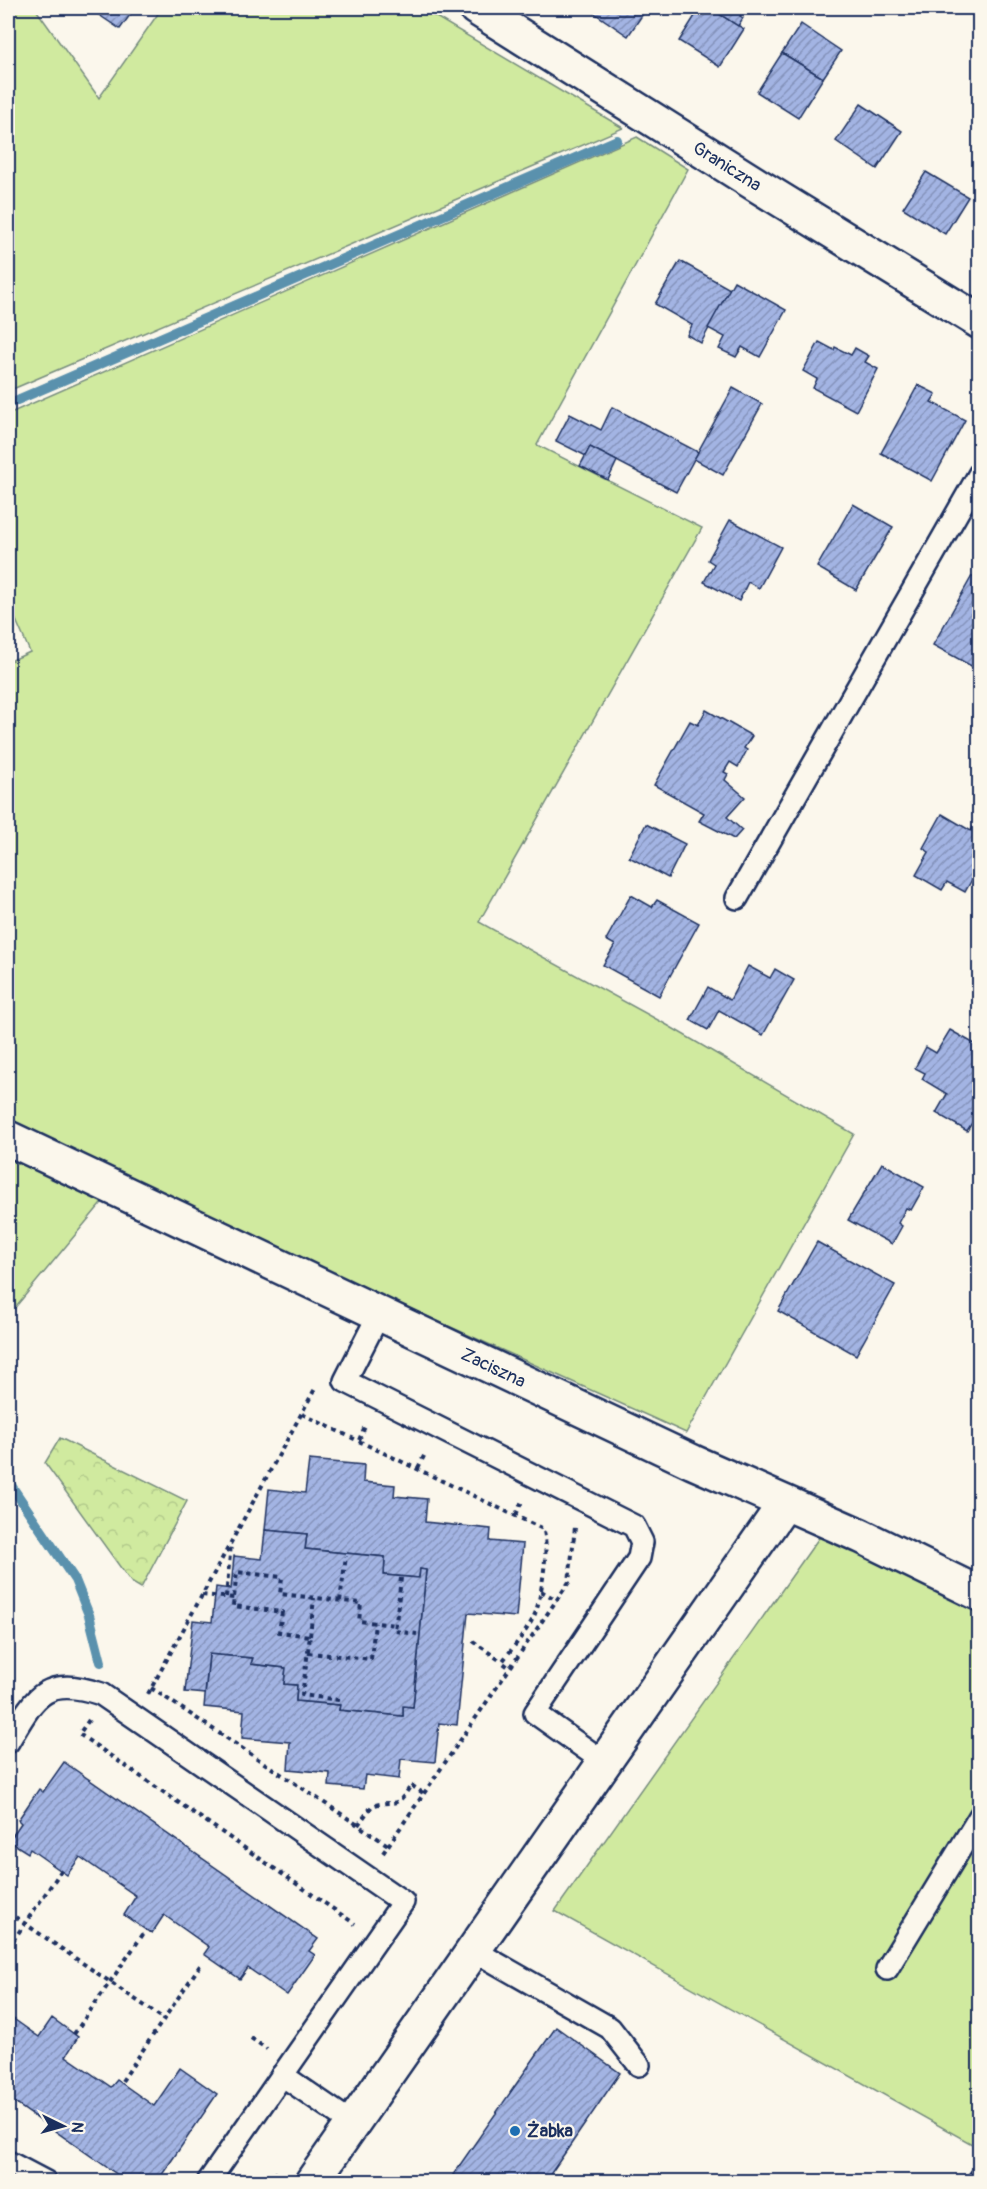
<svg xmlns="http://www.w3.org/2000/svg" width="987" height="2189" font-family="Pangolin,sans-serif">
	<defs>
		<pattern id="forest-crowns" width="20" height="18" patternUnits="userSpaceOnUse" patternTransform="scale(1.5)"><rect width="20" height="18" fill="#d0ea9f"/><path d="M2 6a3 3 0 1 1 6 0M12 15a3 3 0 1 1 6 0" fill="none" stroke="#b2c98b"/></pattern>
		<pattern id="building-hatch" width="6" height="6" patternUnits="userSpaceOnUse" patternTransform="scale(1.5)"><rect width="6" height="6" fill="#a3b4e3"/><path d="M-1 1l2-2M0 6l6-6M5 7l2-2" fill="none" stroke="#8493bb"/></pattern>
	</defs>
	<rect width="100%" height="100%" fill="#fbf7ec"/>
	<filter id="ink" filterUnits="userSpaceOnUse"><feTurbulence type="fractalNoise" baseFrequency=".0167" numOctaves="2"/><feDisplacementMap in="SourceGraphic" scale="12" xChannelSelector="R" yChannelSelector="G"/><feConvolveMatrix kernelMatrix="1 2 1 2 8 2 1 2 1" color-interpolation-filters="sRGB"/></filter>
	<g filter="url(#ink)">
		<g fill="#d0ea9f" stroke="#768c7e" stroke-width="1.5">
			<path d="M8 8H35L99 98 162 8H421L623 128 8 391Z"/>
			<path d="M637 137 688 169 537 445 702 528 479 922 667 1025 854 1134 686 1433 291 1255 8 1124V662L30 652 8 602V414Z"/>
			<path d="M8 1155 105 1199 8 1316Z"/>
			<path d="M823 1532 979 1606V2148L555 1911Z"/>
		</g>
		<path fill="url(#forest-crowns)" stroke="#768c7e" stroke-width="1.5" d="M60 1438 187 1501 141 1588 131 1582 45 1463Z"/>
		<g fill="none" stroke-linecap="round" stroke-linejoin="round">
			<g stroke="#5a91ad" stroke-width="10">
				<path d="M8 404 617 140"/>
				<path d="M8 1481 75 1580 89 1615 101 1662"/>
			</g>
		</g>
		<g fill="url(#building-hatch)" stroke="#1b2f5e" stroke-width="1.5">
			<path d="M91 8H135L120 29 90 9Z"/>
			<path d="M587 8H647L628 36Z"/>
			<path d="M700 8H710L744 29 720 67 679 41Z"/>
			<path d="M710 8H757L743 13 740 16 743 18 738 26Z"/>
			<path d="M801 24 841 51 823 78 782 53Z"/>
			<path d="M782 53 823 78 798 118 757 92Z"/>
			<path d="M861 104 902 131 877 169 836 141Z"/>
			<path d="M926 172 968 197 945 234 903 208Z"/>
			<path d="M680 261 730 289 701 343 687 335 692 325 655 304Z"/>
			<path d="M734 281 786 310 760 357 742 347 736 357 719 349 725 337 708 328Z"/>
			<path d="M819 342 834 350 835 347 851 355 855 348 869 356 865 362 878 369 856 411 813 388 817 379 803 371Z"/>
			<path d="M918 385 936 394 931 402 965 420 932 481 881 453Z"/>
			<path d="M733 388 762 404 723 475 694 459Z"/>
			<path d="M612 407 698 452 676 492 590 447 586 456 556 441 570 414 601 430Z"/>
			<path d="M590 447 617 461 608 480 580 466Z"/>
			<path d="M853 504 893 527 856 590 817 567Z"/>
			<path d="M730 520 781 547 759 588 748 582 739 601 704 582 714 564 708 560Z"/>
			<path d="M972 576 980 581V661L975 668 933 645Z"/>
			<path d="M706 710 752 736 744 748 747 750 738 767 730 762 724 772 728 774 725 780 745 797 727 817 742 830 734 839 699 821 704 813 654 785 690 721 698 725Z"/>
			<path d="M942 814 971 831 980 815V865L965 892 947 882 942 890 916 875 929 852 923 848Z"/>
			<path d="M646 824 685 844 668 878 629 857Z"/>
			<path d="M631 895 652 907 657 900 699 923 659 996 603 965 615 945 606 940Z"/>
			<path d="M748 966 770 978 775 969 794 980 763 1035 719 1010 708 1030 690 1020 708 987 730 1000Z"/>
			<path d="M950 1030 980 1047V1110L967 1131 936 1113 947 1094 922 1079 925 1073 915 1068 926 1047 936 1053Z"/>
			<path d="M882 1163 924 1187 911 1210 906 1208 898 1223 902 1226 892 1244 848 1220Z"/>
			<path d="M817 1242 895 1285 856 1355 778 1311Z"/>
			<path d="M309 1460 364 1465 363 1482 395 1485 394 1496 427 1499 425 1522 491 1529 490 1541 523 1544 516 1617 468 1613 457 1725 439 1723 435 1762 401 1759 399 1779 365 1775 363 1789 329 1786 330 1773 288 1769 290 1742 242 1738 244 1711 204 1707 209 1654 253 1658 251 1664 286 1668 284 1684 297 1685 296 1701 340 1705 339 1710 403 1716V1706L413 1707 426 1570 420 1569 419 1578 384 1575 385 1557 305 1549 307 1534 265 1530 269 1489 305 1493Z"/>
			<path d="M265 1530 307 1534 305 1549 385 1557 384 1575 419 1578 420 1569 426 1570 413 1707 403 1706V1716L339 1710 340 1705 296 1701 297 1685 284 1684 286 1668 251 1664 253 1658 209 1654 205 1694 185 1692 193 1620 212 1622 216 1587 231 1589 234 1556 262 1559Z"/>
			<path d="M8 1589 14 1593 8 1604Z"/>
			<path d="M64 1762 318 1939 309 1951 315 1955 287 1995 248 1968 240 1979 204 1954 209 1947 164 1915 152 1933 146 1930 124 1915 136 1896 80 1857 67 1875 30 1849 28 1853 9 1841 21 1823 18 1820 39 1789 43 1792Z"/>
			<path d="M8 2015 39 2037 52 2018 78 2037 66 2056 111 2087 117 2080 154 2106 180 2068 217 2094 157 2182 151 2179 149 2182H128L8 2098Z"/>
			<path d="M556 2027 620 2073 545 2182H448Z"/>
		</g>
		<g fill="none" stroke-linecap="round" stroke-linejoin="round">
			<g stroke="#1b2f5e" stroke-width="26">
				<g id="service">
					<path d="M737 898 980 473"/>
					<path d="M379 1314 345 1381 634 1526 642 1542 639 1558 535 1713 604 1762"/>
					<path d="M8 1742C35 1697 44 1675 101 1694L403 1902 208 2182"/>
					<path d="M473 1950 610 2028 639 2065"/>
					<path d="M887 1969 980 1816"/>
					<path d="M282 2075 352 2123"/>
					<path d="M8 2162 46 2182"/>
					<path d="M978 2182 980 2179"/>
				</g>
			</g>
			<g stroke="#1b2f5e" stroke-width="38">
				<g id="minor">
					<path id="s1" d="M476 8 757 185 980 322"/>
					<path id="s2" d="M8 1138 693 1462 861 1536 980 1594"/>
					<path d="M312 2182 785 1503"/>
				</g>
			</g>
			<g stroke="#1b2f5e" stroke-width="4" stroke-dasharray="4.5 4.5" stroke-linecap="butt">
				<path d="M302 1414 543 1529C550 1542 541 1602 534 1616 527 1632 513 1647 502 1662L510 1668 569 1582 575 1527"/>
				<path d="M359 1440 366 1424"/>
				<path d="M418 1468 426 1452"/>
				<path d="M516 1515 522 1501"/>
				<path d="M401 1578 395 1631 417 1634"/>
				<path d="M541 1591 557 1600"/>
				<path d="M202 1595 234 1598"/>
				<path d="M226 1597 231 1544"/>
				<path d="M340 1601 346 1556"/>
				<path d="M310 1636 314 1598"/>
				<path d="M473 1641 502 1662"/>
				<path d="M308 1653 371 1659 375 1623"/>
				<path d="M151 1688 388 1845"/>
				<path d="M148 1694 316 1387"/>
				<path d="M339 1700 302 1695 310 1636 279 1632 282 1612 233 1606 237 1572 282 1577 280 1594 361 1603 359 1621 396 1625"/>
				<path d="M89 1720 79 1734 355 1924"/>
				<path d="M8 1803 11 1806 8 1810"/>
				<path d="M358 1825 372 1806C395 1798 395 1812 411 1785L423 1793"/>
				<path d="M383 1853 510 1668"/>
				<path d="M8 1912 164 2019"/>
				<path d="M8 1948 61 1871"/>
				<path d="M74 2034 146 1930"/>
				<path d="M251 2038 267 2049"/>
				<path d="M122 2081 201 1964"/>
				<path d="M271 2182 277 2172"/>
			</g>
			<use href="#service" stroke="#fbf7ec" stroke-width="21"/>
			<use href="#minor" stroke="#fbf7ec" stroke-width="33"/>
		</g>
	</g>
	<circle fill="#1f6fb2" stroke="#fbf7ec" stroke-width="2" cx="515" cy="2131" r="6"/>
	<g text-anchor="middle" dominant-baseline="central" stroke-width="4.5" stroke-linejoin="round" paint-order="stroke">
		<g font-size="18" fill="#1b2f5e" stroke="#fbf7ec">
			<text stroke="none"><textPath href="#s1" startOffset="297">Graniczna</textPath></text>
			<text stroke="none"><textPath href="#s2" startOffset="537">Zaciszna</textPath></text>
		</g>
		<g font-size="18" font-weight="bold" fill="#1b2f5e" stroke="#fbf7ec" text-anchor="start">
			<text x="527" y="2131">Żabka</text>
		</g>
	</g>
	<rect width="987" height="2189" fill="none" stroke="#fbf7ec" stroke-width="30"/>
	<rect x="15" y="15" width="957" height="2159" fill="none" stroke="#1b2f5e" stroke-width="2" filter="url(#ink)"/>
	<g transform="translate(63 2126) rotate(95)" stroke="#fbf7ec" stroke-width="4.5" paint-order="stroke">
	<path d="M0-4.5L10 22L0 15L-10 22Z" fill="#1b2f5e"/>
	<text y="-9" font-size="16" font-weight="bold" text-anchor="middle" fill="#1b2f5e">N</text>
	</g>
</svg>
